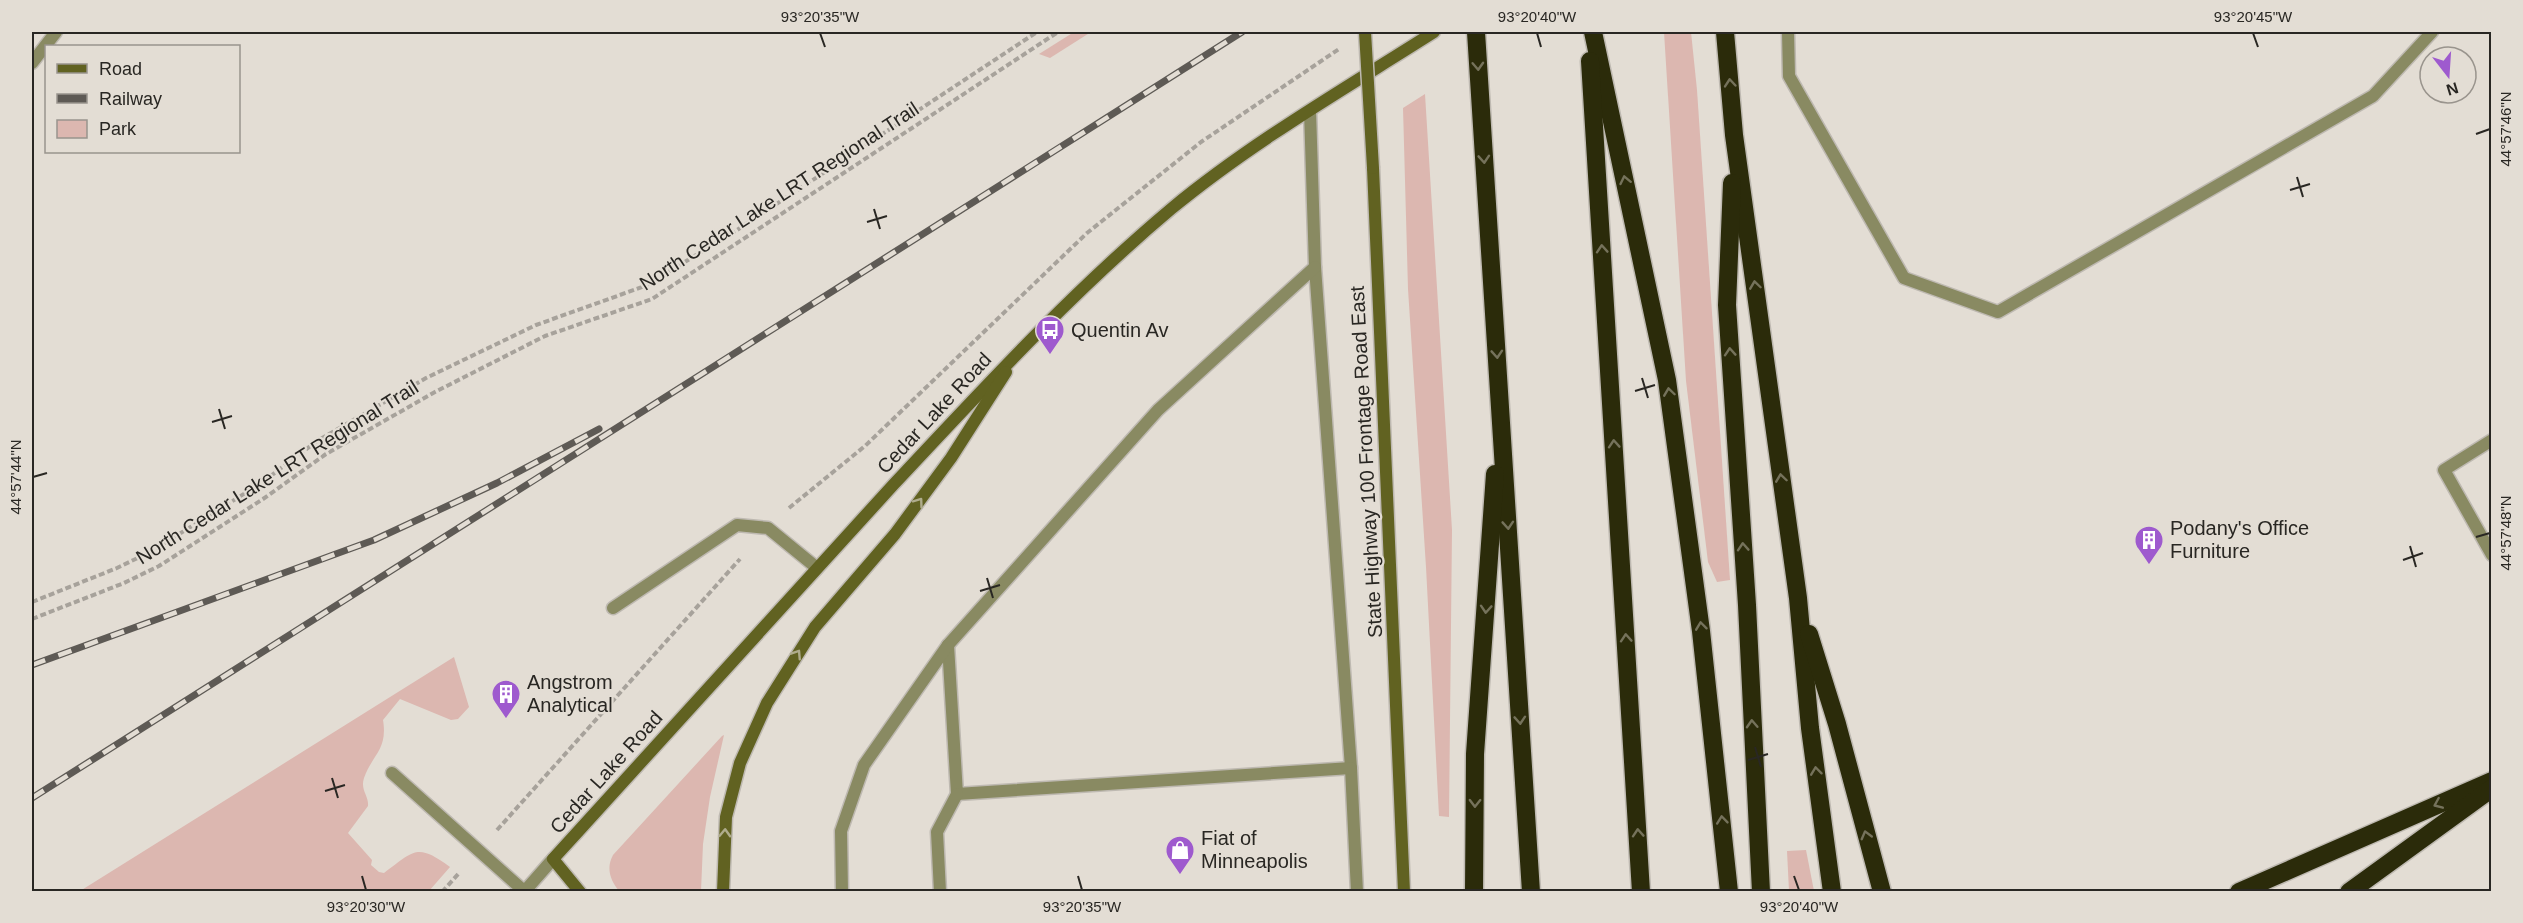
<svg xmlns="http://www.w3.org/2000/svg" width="2523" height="923" font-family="Helvetica,sans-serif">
	<rect width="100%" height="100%" fill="#e3ddd4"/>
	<g fill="#dcb7b0">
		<path d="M1074 32H1091L1050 58 1039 54Z"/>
		<path d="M1664 32H1691L1697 90 1730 580 1717 582 1708 562 1686 381Z"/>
		<path d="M1425 94 1452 530 1449 817 1439 816 1426 567 1408 289 1403 108Z"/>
		<path d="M454 657 469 707 458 719 451 720 400 699 383 720C388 750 372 755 364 778 360 790 369 796 368 806L348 833 372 860 371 865 379 872 384 873C415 850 417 843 450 867L429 891H80Z"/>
		<path d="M724 735 710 797 703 844 701 891H619C610 880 606 868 613 855L722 736Z"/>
		<path d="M1806 850 1814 891H1789L1787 851Z"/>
	</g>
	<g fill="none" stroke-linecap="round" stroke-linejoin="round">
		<g stroke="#beb9b1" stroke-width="15">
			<g id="lane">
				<path d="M1788 32 1789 76 1904 278 1998 312 2373 96 2432 32"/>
				<path d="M1310 111 1315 267 1351 768 1357 892"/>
				<path d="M2492 440 2444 470 2492 555"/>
				<path d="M613 608 737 525 768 528 817 568"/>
				<path d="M948 645 957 794 1351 768"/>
				<path d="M392 773 524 891"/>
				<path d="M842 892 841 831 864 765 948 645 1158 410 1315 267"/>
				<path d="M940 892 937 832 957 794"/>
			</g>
		</g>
		<g stroke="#beb9b1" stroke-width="15">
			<g id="street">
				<path d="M32 63 56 32"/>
				<path d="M524 892 553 859"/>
			</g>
		</g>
		<g stroke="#beb9b1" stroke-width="15">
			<g id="secondary">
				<path d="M1373 168 1404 892"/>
				<path d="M580 892 553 859C667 734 780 608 894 484 983 389 1071 293 1171 209 1252 142 1346 88 1434 32"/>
				<path d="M723 892 726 817 740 763 767 703 815 627 895 534 951 458 1006 372"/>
			</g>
		</g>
		<g stroke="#beb9b1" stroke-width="21">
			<g id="highway">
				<path d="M1476 32 1531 892"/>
				<path d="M1593 32 1667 380 1701 631 1729 892"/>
				<path d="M1725 32 1734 135 1798 598 1810 728 1832 892"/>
				<path d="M1590 61 1641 892"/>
				<path d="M1732 183 1727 305 1747 605 1761 892"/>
				<path d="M1809 634 1837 724 1882 892"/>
				<path d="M1474 892 1475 754 1495 474"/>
				<path d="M2239 892 2492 781"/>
				<path d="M2349 892 2491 789"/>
			</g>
		</g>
		<g stroke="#a7a29b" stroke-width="4" stroke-dasharray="6 3" stroke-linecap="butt">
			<path d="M789 508 865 446 1087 233 1201 142 1339 49"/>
			<path d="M32 602 117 568 150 552 260 484 317 441 426 378 536 325 645 286 731 234 1037 32"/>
			<path d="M32 619 124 583 159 566 263 499 326 454 435 392 545 336 652 299 1058 32"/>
			<path d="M497 830 740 559"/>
			<path d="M442 892 460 872"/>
		</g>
		<use href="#lane" stroke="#898a62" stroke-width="12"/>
		<use href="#street" stroke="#898a62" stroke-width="12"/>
		<use href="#secondary" stroke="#616221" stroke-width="12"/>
		<use href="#highway" stroke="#2b2b0a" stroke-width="18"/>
		<g stroke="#5e5a55" stroke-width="7">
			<g id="rail">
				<path d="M32 665 374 540 497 483 599 429"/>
				<path d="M32 798 1242 32"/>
			</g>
		</g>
		<use href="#rail" stroke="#e3ddd4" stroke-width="4.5" stroke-dasharray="14" stroke-linecap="butt"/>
		<g stroke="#beb9b1" stroke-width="15" stroke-linecap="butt">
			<path id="secondary-bridge" d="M1365 32 1373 168"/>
		</g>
		<use href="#secondary-bridge" stroke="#616221" stroke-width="12"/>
	</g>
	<defs><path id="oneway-chevron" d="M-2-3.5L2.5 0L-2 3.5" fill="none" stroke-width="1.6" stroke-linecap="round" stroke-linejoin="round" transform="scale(1.5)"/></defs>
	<g stroke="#75725b">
		<use href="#oneway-chevron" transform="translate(1478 66) rotate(87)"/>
		<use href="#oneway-chevron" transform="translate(1730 83) rotate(-95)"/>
		<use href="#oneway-chevron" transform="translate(1484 159) rotate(86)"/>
		<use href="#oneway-chevron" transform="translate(1625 180) rotate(-102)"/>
		<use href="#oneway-chevron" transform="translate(1602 249) rotate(-94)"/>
		<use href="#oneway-chevron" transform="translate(1755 285) rotate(-98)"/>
		<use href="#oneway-chevron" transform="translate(1730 352) rotate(-94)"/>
		<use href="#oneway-chevron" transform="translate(1497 354) rotate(86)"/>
		<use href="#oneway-chevron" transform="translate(1669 392) rotate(-98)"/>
		<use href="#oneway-chevron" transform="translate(1614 444) rotate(-94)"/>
		<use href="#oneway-chevron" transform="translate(1781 478) rotate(-98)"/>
		<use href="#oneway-chevron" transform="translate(1508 525) rotate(86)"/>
		<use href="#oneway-chevron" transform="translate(1743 547) rotate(-94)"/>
		<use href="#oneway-chevron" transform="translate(1486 609) rotate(94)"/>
		<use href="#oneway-chevron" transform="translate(1701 626) rotate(-97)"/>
		<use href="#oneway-chevron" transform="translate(1626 638) rotate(-94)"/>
		<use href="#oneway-chevron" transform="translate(1520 720) rotate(86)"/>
		<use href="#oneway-chevron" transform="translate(1752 724) rotate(-93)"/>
		<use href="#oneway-chevron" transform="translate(1816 771) rotate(-97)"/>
		<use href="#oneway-chevron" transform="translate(1475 803) rotate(91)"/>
		<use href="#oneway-chevron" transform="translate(2438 804) rotate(157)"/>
		<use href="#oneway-chevron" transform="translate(1722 820) rotate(-96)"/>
		<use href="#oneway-chevron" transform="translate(1638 833) rotate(-94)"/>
		<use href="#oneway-chevron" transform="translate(1866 835) rotate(-105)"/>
	</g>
	<g stroke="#afac8c">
		<use href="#oneway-chevron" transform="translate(919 502) rotate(-54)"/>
		<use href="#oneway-chevron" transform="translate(797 654) rotate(-57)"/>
		<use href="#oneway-chevron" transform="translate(725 833) rotate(-88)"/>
	</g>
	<path fill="none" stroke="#292723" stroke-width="2" d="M820 33 825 47M1537 33 1541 47M2253 33 2258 47M2476 134 2490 129M2297 177 2303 197M2290 190 2310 184M874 209 880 229M867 222 887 216M1642 378 1648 398M1635 391 1655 385M219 409 225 429M212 422 232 416M33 477 47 473M2476 537 2490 533M2410 546 2416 567M2403 560 2423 553M987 578 993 598M980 591 1000 585M1755 747 1761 767M1748 760 1768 754M332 778 338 798M325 791 345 785M362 876 366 890M1078 876 1082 890M1794 876 1799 890"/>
	<defs>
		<g id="bus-pin" transform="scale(1.5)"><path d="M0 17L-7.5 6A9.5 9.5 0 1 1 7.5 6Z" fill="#9e5ace" stroke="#e3ddd4"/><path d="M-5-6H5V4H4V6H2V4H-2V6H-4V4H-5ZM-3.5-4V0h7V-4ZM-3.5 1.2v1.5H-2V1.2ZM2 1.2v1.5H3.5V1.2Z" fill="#fff"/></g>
		<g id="building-pin" transform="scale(1.5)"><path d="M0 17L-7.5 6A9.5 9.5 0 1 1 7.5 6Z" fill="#9e5ace" stroke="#e3ddd4"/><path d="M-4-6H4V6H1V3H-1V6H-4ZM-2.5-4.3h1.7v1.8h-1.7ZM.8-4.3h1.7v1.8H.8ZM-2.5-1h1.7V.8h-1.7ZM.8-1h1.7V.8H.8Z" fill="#fff"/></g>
		<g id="shop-pin" transform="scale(1.5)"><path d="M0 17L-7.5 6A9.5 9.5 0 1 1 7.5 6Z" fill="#9e5ace" stroke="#e3ddd4"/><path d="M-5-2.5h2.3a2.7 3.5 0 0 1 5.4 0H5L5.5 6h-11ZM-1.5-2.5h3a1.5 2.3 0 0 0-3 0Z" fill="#fff"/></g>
	</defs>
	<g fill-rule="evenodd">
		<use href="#bus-pin" x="1050" y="330"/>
		<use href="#building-pin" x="2149" y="540"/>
		<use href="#building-pin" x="506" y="694"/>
		<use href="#shop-pin" x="1180" y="850"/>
	</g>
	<g text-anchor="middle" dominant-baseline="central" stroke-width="4.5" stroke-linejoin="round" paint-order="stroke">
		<g font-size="20" fill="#292723" stroke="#e3ddd4">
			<text transform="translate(779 196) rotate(-33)">North Cedar Lake LRT Regional Trail</text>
			<text transform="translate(934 413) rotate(-47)">Cedar Lake Road</text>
			<text transform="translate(1366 462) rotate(-93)">State Highway 100 Frontage Road East</text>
			<text transform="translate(277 472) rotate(-32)">North Cedar Lake LRT Regional Trail</text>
			<text transform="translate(606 772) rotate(-48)">Cedar Lake Road</text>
		</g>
		<g font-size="20" fill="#292723" stroke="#e3ddd4" text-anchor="start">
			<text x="1071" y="330">Quentin Av</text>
			<text x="2170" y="528">Podany's Office<tspan x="2170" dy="23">Furniture</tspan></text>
			<text x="527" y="682">Angstrom<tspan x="527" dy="23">Analytical</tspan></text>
			<text x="1201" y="838">Fiat of<tspan x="1201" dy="23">Minneapolis</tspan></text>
		</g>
	</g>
	<rect width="2523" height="923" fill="none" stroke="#e3ddd4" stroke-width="66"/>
	<rect x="45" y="45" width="195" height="108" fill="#e3ddd4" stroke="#99948d" stroke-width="1.5"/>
	<rect x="57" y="64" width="30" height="9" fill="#616221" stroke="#99948d" stroke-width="1.5"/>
	<text x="99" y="75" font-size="18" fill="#292723">Road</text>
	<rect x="57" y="94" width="30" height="9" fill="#5e5a55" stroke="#99948d" stroke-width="1.5"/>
	<text x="99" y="105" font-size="18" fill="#292723">Railway</text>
	<rect x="57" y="120" width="30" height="18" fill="#dcb7b0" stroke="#99948d" stroke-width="1.5"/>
	<text x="99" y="135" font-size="18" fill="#292723">Park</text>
	<g transform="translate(2448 75) rotate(163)"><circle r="28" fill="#e3ddd4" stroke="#99948d" stroke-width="1.5"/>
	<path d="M0-4.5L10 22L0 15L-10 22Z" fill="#9e5ace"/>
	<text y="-9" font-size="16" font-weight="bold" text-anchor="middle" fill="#292723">N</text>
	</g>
	<rect x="33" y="33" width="2457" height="857" fill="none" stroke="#292723" stroke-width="2"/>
	<g font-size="15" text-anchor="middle" fill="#292723">
		<text x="820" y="22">93°20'35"W</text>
		<text x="1537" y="22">93°20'40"W</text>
		<text x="2253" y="22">93°20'45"W</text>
		<text transform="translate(2506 129) rotate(-90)" y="5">44°57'46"N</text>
		<text transform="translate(16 477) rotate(-90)" y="5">44°57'44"N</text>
		<text transform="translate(2506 533) rotate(-90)" y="5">44°57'48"N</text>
		<text x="366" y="912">93°20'30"W</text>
		<text x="1082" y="912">93°20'35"W</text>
		<text x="1799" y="912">93°20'40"W</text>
	</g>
</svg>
